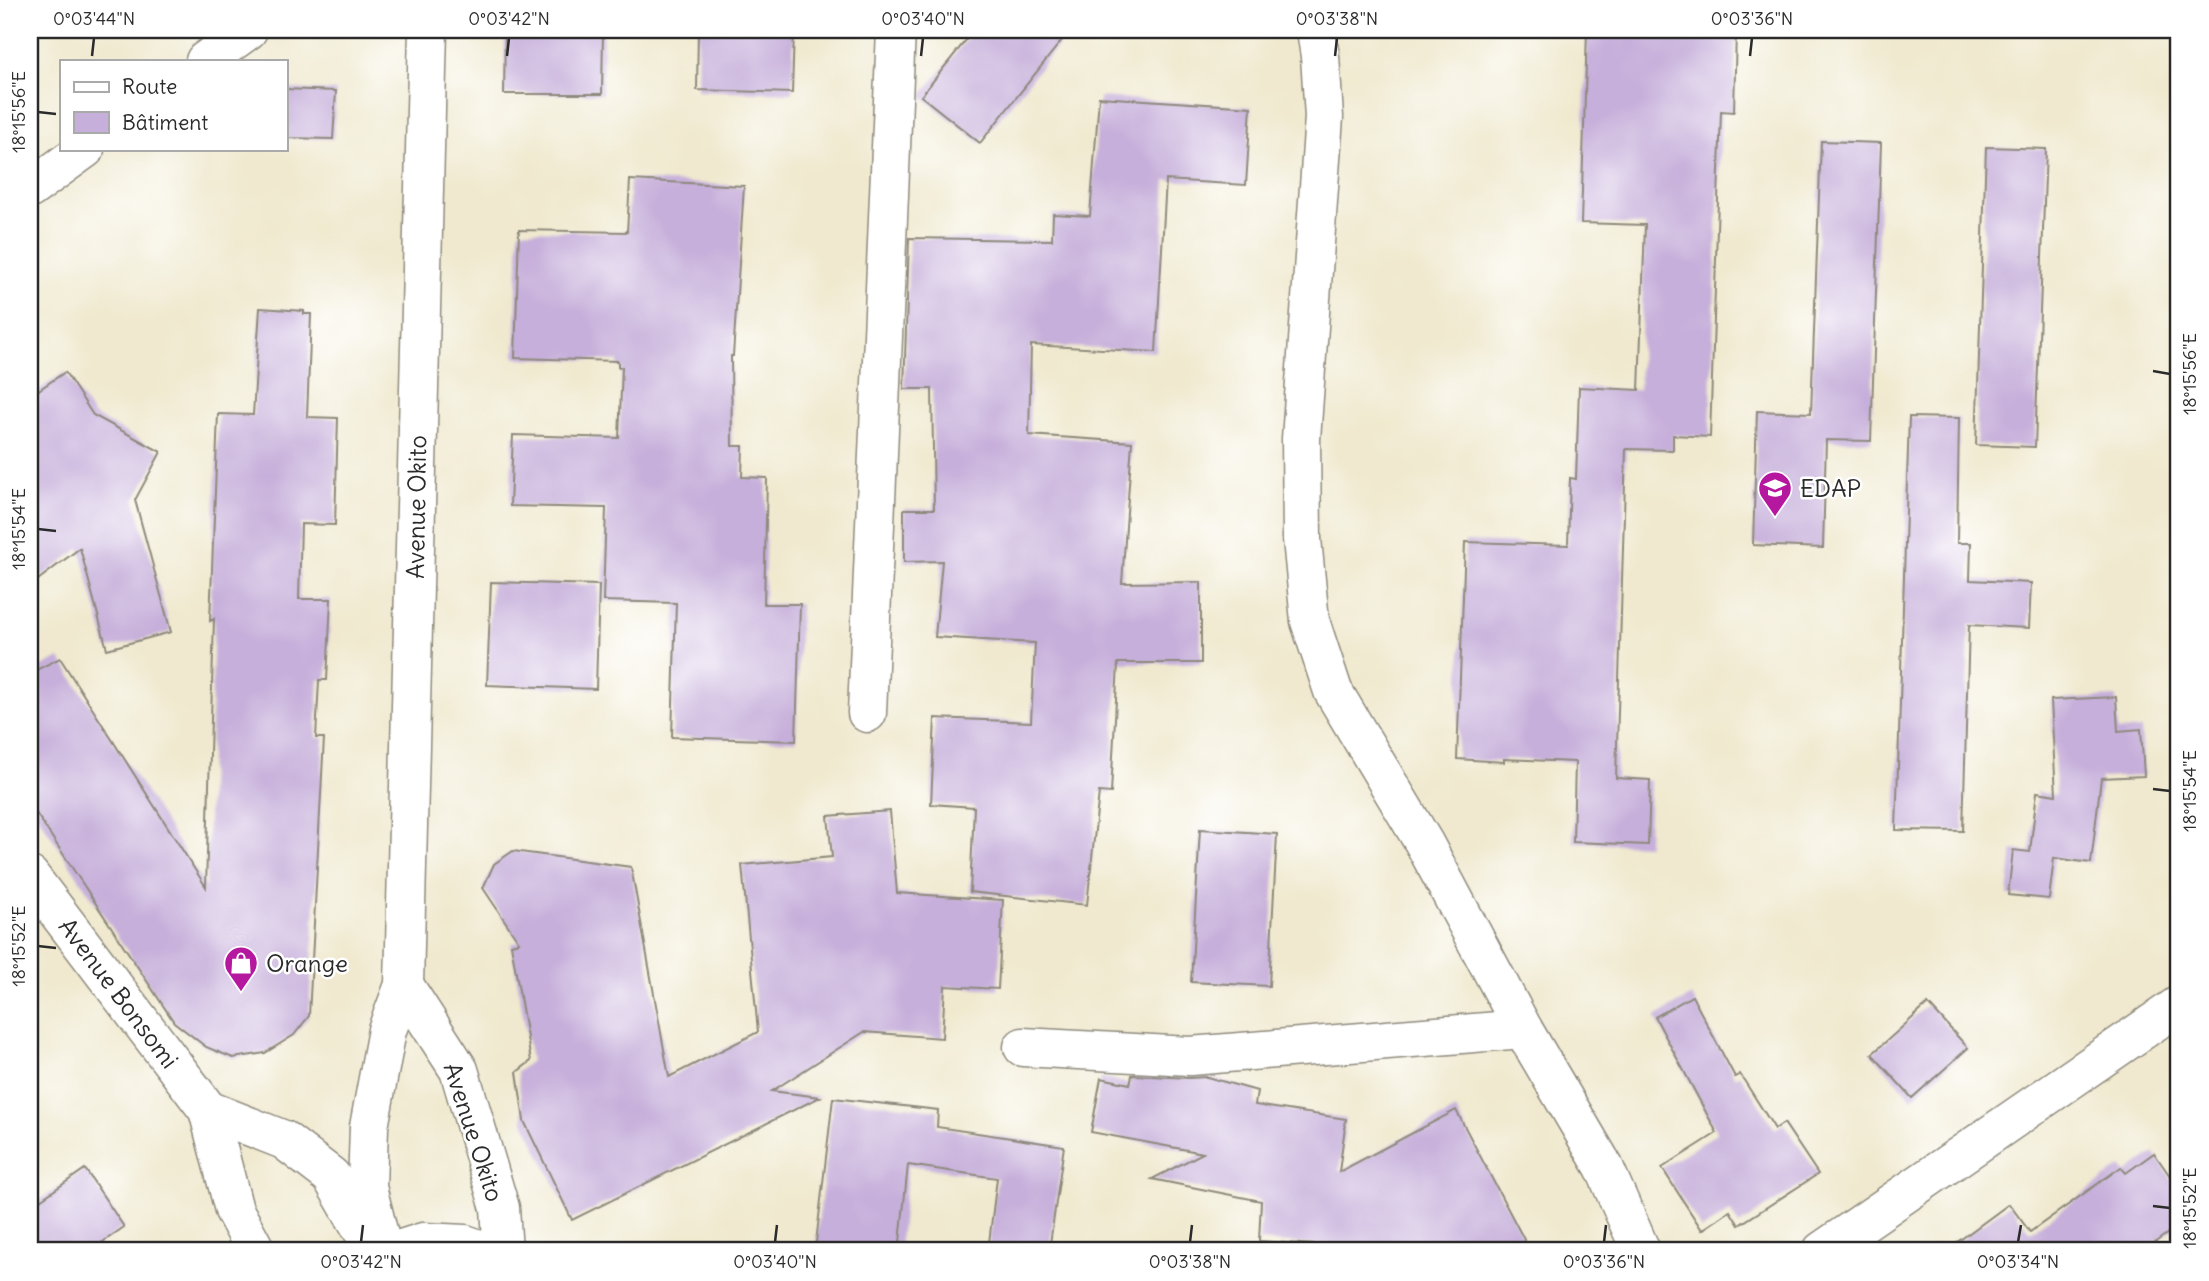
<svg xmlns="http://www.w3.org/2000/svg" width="2209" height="1281" font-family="Delius,sans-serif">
	<rect width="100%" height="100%" fill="#fff"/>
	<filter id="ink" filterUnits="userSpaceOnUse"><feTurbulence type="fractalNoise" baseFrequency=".0143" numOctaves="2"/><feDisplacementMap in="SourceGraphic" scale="14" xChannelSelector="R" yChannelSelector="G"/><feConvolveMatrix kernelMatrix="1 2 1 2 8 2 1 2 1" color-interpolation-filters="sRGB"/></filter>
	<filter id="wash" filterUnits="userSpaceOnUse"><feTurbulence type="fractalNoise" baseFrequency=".00686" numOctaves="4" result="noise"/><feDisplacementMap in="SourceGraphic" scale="28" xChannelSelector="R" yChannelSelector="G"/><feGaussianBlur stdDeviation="1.57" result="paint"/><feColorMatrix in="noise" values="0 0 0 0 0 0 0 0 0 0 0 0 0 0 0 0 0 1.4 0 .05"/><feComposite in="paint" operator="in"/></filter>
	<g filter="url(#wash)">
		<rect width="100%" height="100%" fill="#f0e9cf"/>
		<g id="blocks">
			<g fill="#c6afda">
				<path d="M505 30H603L602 94H504Z"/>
				<path d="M698 30H794L792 93 697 90Z"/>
				<path d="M974 30H1070L980 143 921 96Z"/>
				<path d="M1587 30H1736L1734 112 1721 111 1710 437 1673 435V450L1626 449 1616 778 1650 780 1648 845 1573 842 1575 762 1504 759V762L1457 759 1465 542 1568 545 1570 478 1576 479 1579 387 1639 390 1645 225 1581 223Z"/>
				<path d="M285 89 336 91 333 139 285 138Z"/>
				<path d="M1099 97 1251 107 1246 185 1166 180 1156 352 1031 345 1029 435 1132 442 1122 583 1201 582V663H1118L1111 793 1099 792 1087 905 970 892 974 807 931 804 935 718 1031 722 1035 643 935 637 942 561 904 562V509H934L932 389H904L909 238 1052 240 1053 214 1090 216Z"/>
				<path d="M1821 141 1881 143 1871 441 1826 440 1823 548 1753 545 1757 411 1811 413Z"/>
				<path d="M1986 147 2046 149 2035 447 1976 445Z"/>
				<path d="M630 180 744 186 733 356H731L732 446H743L742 477 767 478 764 604H800L796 741 672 737 676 603 603 601 606 508 510 506 513 435 619 438 622 367H618V361L515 358 519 230 627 232Z"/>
				<path d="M260 308 304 311V314H311L307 417 338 418 335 525 301 524 299 599H331L327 680H319L316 738H324L309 1016 294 1035 265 1053 233 1058 206 1047 174 1022 30 804V673L60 658 206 887 214 619 210 621 218 414 253 415Z"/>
				<path d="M65 372 93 415 161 452 135 500 171 632 107 649 80 548 30 586V396Z"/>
				<path d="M1909 417 1959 418 1957 543H1971L1970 580 2031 583 2029 628 1969 625 1963 831 1896 830Z"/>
				<path d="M491 582 599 585 596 689 487 685Z"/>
				<path d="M2116 697 2118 731 2141 729 2144 776 2101 778 2091 863 2054 858 2049 899 2008 895 2013 850 2030 852 2037 792 2056 795 2051 700Z"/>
				<path d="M890 811 897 893 1003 900 998 989 945 986 942 1038 864 1032 772 1091 820 1097 572 1220 524 1121 517 1072 531 1061 511 944 519 942 483 888 494 864 513 851 631 867 669 1077 758 1032 742 865 832 857 828 816Z"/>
				<path d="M1200 829 1277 834 1269 986 1191 982Z"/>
				<path d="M1692 996 1735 1077 1740 1074 1775 1129 1784 1123 1818 1174 1739 1225 1730 1211 1702 1230 1662 1168 1717 1133 1655 1017Z"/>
				<path d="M1928 1004 1968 1048 1912 1098 1872 1054Z"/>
				<path d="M1132 1075 1189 1078 1207 1077 1257 1091 1255 1105 1346 1119 1339 1172 1456 1110 1530 1251H1400L1259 1241 1261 1201 1152 1179 1203 1153 1091 1132 1101 1078 1130 1084Z"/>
				<path d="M833 1098 938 1110 937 1127 1064 1146 1049 1251H988L997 1178 908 1165 899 1251H815Z"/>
				<path d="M2154 1153 2179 1189V1225L2143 1251H1945L2009 1204 2030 1232 2121 1167 2126 1173Z"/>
				<path d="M85 1169 124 1227 90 1251H30V1207Z"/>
			</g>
		</g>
	</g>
	<g filter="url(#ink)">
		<use href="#blocks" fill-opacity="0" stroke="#8e8a7d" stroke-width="2"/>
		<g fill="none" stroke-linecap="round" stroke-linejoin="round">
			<g stroke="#8e8a7d" stroke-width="41">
				<g id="minor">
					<path d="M1316 30 1320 56 1324 117 1301 439 1302 539 1310 621 1333 691 1424 843 1523 1029 1604 1167 1641 1251"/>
					<path d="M205 61 248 30"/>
					<path d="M30 189 85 149"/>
					<path d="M867 713 896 30"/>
					<path d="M30 876 208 1110 234 1210 256 1251"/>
					<path d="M404 985 459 1070 500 1208 503 1251"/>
					<path d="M1023 1047 1190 1056 1523 1029"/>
					<path d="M208 1110 284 1140 331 1176 368 1240"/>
					<path d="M383 1251 367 1187 369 1127 387 1030 404 985 428 30"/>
					<path d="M1822 1251 2179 1005"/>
				</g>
			</g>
			<g stroke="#8e8a7d" stroke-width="41">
				<path id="major" d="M395 1251 423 1242 465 1244 485 1251"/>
			</g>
			<use href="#minor" stroke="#fff" stroke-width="38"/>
			<use href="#major" stroke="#fff" stroke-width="38"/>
		</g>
	</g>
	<path fill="none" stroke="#2b2b2b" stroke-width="2.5" d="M92 56 94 38M507 56 509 38M921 56 923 38M1335 56 1337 38M1750 56 1752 38M38 112 56 114M2153 371 2170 374M38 529 56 531M2153 789 2170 791M38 946 56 948M2153 1206 2170 1208M361 1242 363 1225M775 1242 777 1225M1190 1242 1192 1225M1604 1242 1606 1225M2018 1242 2021 1225"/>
	<defs>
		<g id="school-pin" transform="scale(1.75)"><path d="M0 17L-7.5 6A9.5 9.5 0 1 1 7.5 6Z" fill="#b5179e" stroke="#fff"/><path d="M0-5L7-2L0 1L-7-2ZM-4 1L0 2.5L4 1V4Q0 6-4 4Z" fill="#fff"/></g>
		<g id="shop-pin" transform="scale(1.75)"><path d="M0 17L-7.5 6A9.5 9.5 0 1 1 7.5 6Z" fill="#b5179e" stroke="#fff"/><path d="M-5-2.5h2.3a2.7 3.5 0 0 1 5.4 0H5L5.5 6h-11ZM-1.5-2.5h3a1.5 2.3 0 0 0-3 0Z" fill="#fff"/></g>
	</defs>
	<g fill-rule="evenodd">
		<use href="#school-pin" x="1775" y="488"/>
		<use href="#shop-pin" x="241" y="963"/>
	</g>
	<g text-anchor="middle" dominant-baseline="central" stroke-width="5" stroke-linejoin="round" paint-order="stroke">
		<g font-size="24" fill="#2b2b2b" stroke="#fff" text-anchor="start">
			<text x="1800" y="488">EDAP</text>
			<text x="266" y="963">Orange</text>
		</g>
		<g font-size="24" fill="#2b2b2b" stroke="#fff">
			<text transform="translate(416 507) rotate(-89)">Avenue Okito</text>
			<text transform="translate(119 993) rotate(53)">Avenue Bonsomi</text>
			<text transform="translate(474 1132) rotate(72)">Avenue Okito</text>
		</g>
	</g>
	<rect width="2209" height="1281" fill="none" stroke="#fff" stroke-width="77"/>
	<rect x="60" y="60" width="228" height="91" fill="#ffffff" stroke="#aaaaaa" stroke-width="2"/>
	<rect x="74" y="82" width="35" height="10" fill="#ffffff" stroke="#aaaaaa" stroke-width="2"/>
	<text x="122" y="94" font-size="21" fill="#2b2b2b">Route</text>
	<rect x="74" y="112" width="35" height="21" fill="#c6afda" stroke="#aaaaaa" stroke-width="2"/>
	<text x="122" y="130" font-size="21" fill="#2b2b2b">Bâtiment</text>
	<rect x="38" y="38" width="2132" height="1204" fill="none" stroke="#2b2b2b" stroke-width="2.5"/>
	<g font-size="18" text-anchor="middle" fill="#2b2b2b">
		<text x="94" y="25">0°03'44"N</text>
		<text x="509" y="25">0°03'42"N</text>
		<text x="923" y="25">0°03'40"N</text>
		<text x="1337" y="25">0°03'38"N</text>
		<text x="1752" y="25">0°03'36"N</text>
		<text transform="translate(19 112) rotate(-90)" y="6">18°15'56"E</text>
		<text transform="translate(2190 374) rotate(-90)" y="6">18°15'56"E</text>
		<text transform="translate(19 529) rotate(-90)" y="6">18°15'54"E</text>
		<text transform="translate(2190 791) rotate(-90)" y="6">18°15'54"E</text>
		<text transform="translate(19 946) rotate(-90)" y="6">18°15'52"E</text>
		<text transform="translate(2190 1208) rotate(-90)" y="6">18°15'52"E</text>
		<text x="361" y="1268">0°03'42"N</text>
		<text x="775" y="1268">0°03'40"N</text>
		<text x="1190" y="1268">0°03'38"N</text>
		<text x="1604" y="1268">0°03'36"N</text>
		<text x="2018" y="1268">0°03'34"N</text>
	</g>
</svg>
